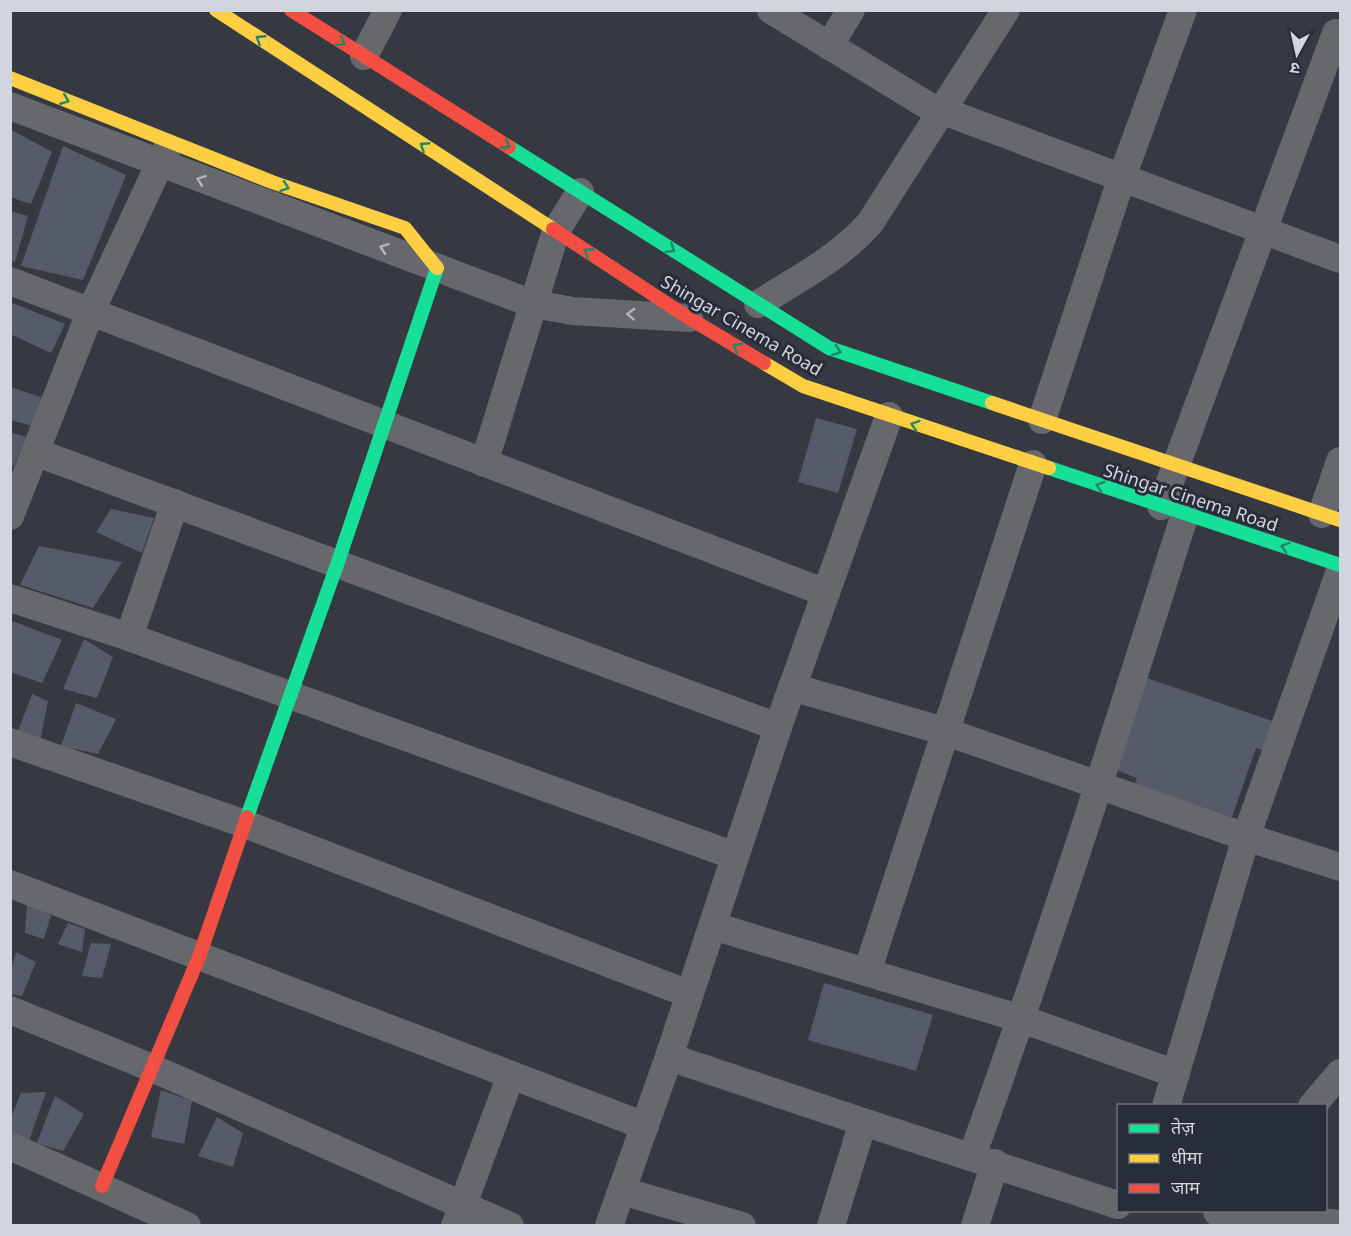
<svg xmlns="http://www.w3.org/2000/svg" width="1351" height="1236" font-family="'Noto Sans','Noto Sans Devanagari',sans-serif">
	<rect width="100%" height="100%" fill="#363941"/>
	<g fill="#565b69">
		<path d="M10 129 52 152 31 204 10 197Z"/>
		<path d="M63 146 126 175 83 280 21 266Z"/>
		<path d="M10 211 28 216 15 262 10 261Z"/>
		<path d="M10 302 65 324 51 353 10 334Z"/>
		<path d="M10 387 41 397 33 426 10 420Z"/>
		<path d="M816 418 857 429 838 493 798 482Z"/>
		<path d="M10 432 26 437 14 466 10 465Z"/>
		<path d="M111 509 154 518 142 553 96 532Z"/>
		<path d="M39 546 122 562 93 608 20 585Z"/>
		<path d="M12 621 62 640 42 683 10 672Z"/>
		<path d="M84 639 113 657 97 698 63 689Z"/>
		<path d="M1147 678 1278 723 1268 752 1256 748 1232 817 1135 784 1137 778 1116 770Z"/>
		<path d="M32 694 48 701 40 742 17 734Z"/>
		<path d="M76 703 116 719 98 754 61 746Z"/>
		<path d="M27 903 51 915 44 939 25 933Z"/>
		<path d="M68 923 85 929 82 952 58 944Z"/>
		<path d="M91 943 111 944 102 978 82 976Z"/>
		<path d="M16 952 36 962 22 996 10 994V973Z"/>
		<path d="M824 983 933 1015 916 1071 808 1040Z"/>
		<path d="M161 1090 192 1101 184 1144 151 1137Z"/>
		<path d="M46 1092 29 1141 10 1134V1120L21 1093Z"/>
		<path d="M55 1096 84 1114 63 1151 37 1143Z"/>
		<path d="M217 1117 243 1133 233 1167 198 1156Z"/>
	</g>
	<g fill="none" stroke-linecap="round" stroke-linejoin="round">
		<g stroke="#66686c" stroke-width="28">
			<path d="M771 10 927 105 1340 259"/>
			<path d="M829 46 851 10"/>
			<path d="M364 56 388 10"/>
			<path d="M10 106 533 304 573 311 689 318"/>
			<path d="M10 281 826 593"/>
			<path d="M758 304C798 279 839 258 870 223L1006 10"/>
			<path d="M1042 420 1122 177 1183 10"/>
			<path d="M35 452 778 727"/>
			<path d="M484 463 556 231 580 192"/>
			<path d="M1161 506 1336 33"/>
			<path d="M1322 514 1340 461"/>
			<path d="M10 516 90 313 167 148"/>
			<path d="M10 598 129 637 735 856"/>
			<path d="M129 637 175 503"/>
			<path d="M792 687 947 732 1246 837 1340 867"/>
			<path d="M10 742 245 824 689 994"/>
			<path d="M10 884 645 1126"/>
			<path d="M713 926 1022 1019 1176 1074"/>
			<path d="M867 972 1033 464"/>
			<path d="M10 1010 152 1068 510 1226"/>
			<path d="M669 1057 863 1122 831 1226"/>
			<path d="M1166 1106 1246 837 1340 571"/>
			<path d="M1312 1106 1340 1073"/>
			<path d="M863 1122 1118 1205"/>
			<path d="M10 1146 187 1226"/>
			<path d="M972 1156C1049 944 1117 729 1185 514"/>
			<path d="M622 1191 742 1226"/>
			<path d="M1217 1212 1340 1224"/>
			<path d="M455 1226 511 1075"/>
			<path d="M609 1226 669 1057 778 727 889 416"/>
			<path d="M975 1226 995 1163"/>
		</g>
		<g stroke="#16e098" stroke-width="14">
			<path d="M509 147 829 348 992 403"/>
			<path d="M1049 468 1340 565"/>
			<path d="M247 817 338 562 437 268"/>
		</g>
		<g stroke="#ffcf43" stroke-width="14">
			<path d="M216 10 553 229"/>
			<path d="M10 78 272 182 405 228 437 268"/>
			<path d="M764 363 803 386 1049 468"/>
			<path d="M992 403 1340 520"/>
		</g>
		<g stroke="#f24e42" stroke-width="14">
			<path d="M291 10 509 147"/>
			<path d="M553 229 689 318 764 363"/>
			<path d="M102 1186 199 957 247 817"/>
		</g>
	</g>
	<defs><path id="oneway-chevron" d="M-2-3.5L2.5 0L-2 3.5" fill="none" stroke-width="1.6" stroke-linecap="round" stroke-linejoin="round" transform="scale(1.5)"/></defs>
	<g stroke="#1f8669">
		<use href="#oneway-chevron" transform="translate(260 39) rotate(-147)"/>
		<use href="#oneway-chevron" transform="translate(341 42) rotate(32)"/>
		<use href="#oneway-chevron" transform="translate(65 100) rotate(22)"/>
		<use href="#oneway-chevron" transform="translate(506 145) rotate(32)"/>
		<use href="#oneway-chevron" transform="translate(424 146) rotate(-147)"/>
		<use href="#oneway-chevron" transform="translate(285 187) rotate(19)"/>
		<use href="#oneway-chevron" transform="translate(671 249) rotate(32)"/>
		<use href="#oneway-chevron" transform="translate(588 252) rotate(-147)"/>
		<use href="#oneway-chevron" transform="translate(737 347) rotate(-149)"/>
		<use href="#oneway-chevron" transform="translate(837 351) rotate(20)"/>
		<use href="#oneway-chevron" transform="translate(915 425) rotate(-162)"/>
		<use href="#oneway-chevron" transform="translate(1100 486) rotate(-162)"/>
		<use href="#oneway-chevron" transform="translate(1285 547) rotate(-162)"/>
	</g>
	<g stroke="#b2b4bc">
		<use href="#oneway-chevron" transform="translate(201 180) rotate(-160)"/>
		<use href="#oneway-chevron" transform="translate(384 248) rotate(-160)"/>
		<use href="#oneway-chevron" transform="translate(631 314) rotate(-177)"/>
	</g>
	<g text-anchor="middle" dominant-baseline="central" stroke-width="6" stroke-linejoin="round" paint-order="stroke">
		<g font-size="18" fill="#d2d5de" stroke="#282d3a">
			<text transform="translate(742 325) rotate(30)">Shingar Cinema Road</text>
			<text transform="translate(1191 497) rotate(18)">Shingar Cinema Road</text>
		</g>
	</g>
	<rect width="1351" height="1236" fill="none" stroke="#d2d5de" stroke-width="24"/>
	<rect x="1117" y="1104" width="210" height="108" fill="#282d3a" stroke="#6c707c" stroke-width="1.5"/>
	<rect x="1129" y="1124" width="30" height="9" fill="#16e098" stroke="#6c707c" stroke-width="1.5"/>
	<text x="1171" y="1134" font-size="18" fill="#d2d5de">तेज़</text>
	<rect x="1129" y="1154" width="30" height="9" fill="#ffcf43" stroke="#6c707c" stroke-width="1.5"/>
	<text x="1171" y="1164" font-size="18" fill="#d2d5de">धीमा</text>
	<rect x="1129" y="1184" width="30" height="9" fill="#f24e42" stroke="#6c707c" stroke-width="1.5"/>
	<text x="1171" y="1194" font-size="18" fill="#d2d5de">जाम</text>
	<g transform="translate(1297 54) rotate(188)" stroke="#282d3a" stroke-width="4.5" paint-order="stroke">
	<path d="M0-4.5L10 22L0 15L-10 22Z" fill="#d2d5de"/>
	<text y="-9" font-size="16" font-weight="bold" text-anchor="middle" fill="#d2d5de">उ</text>
	</g>
</svg>
